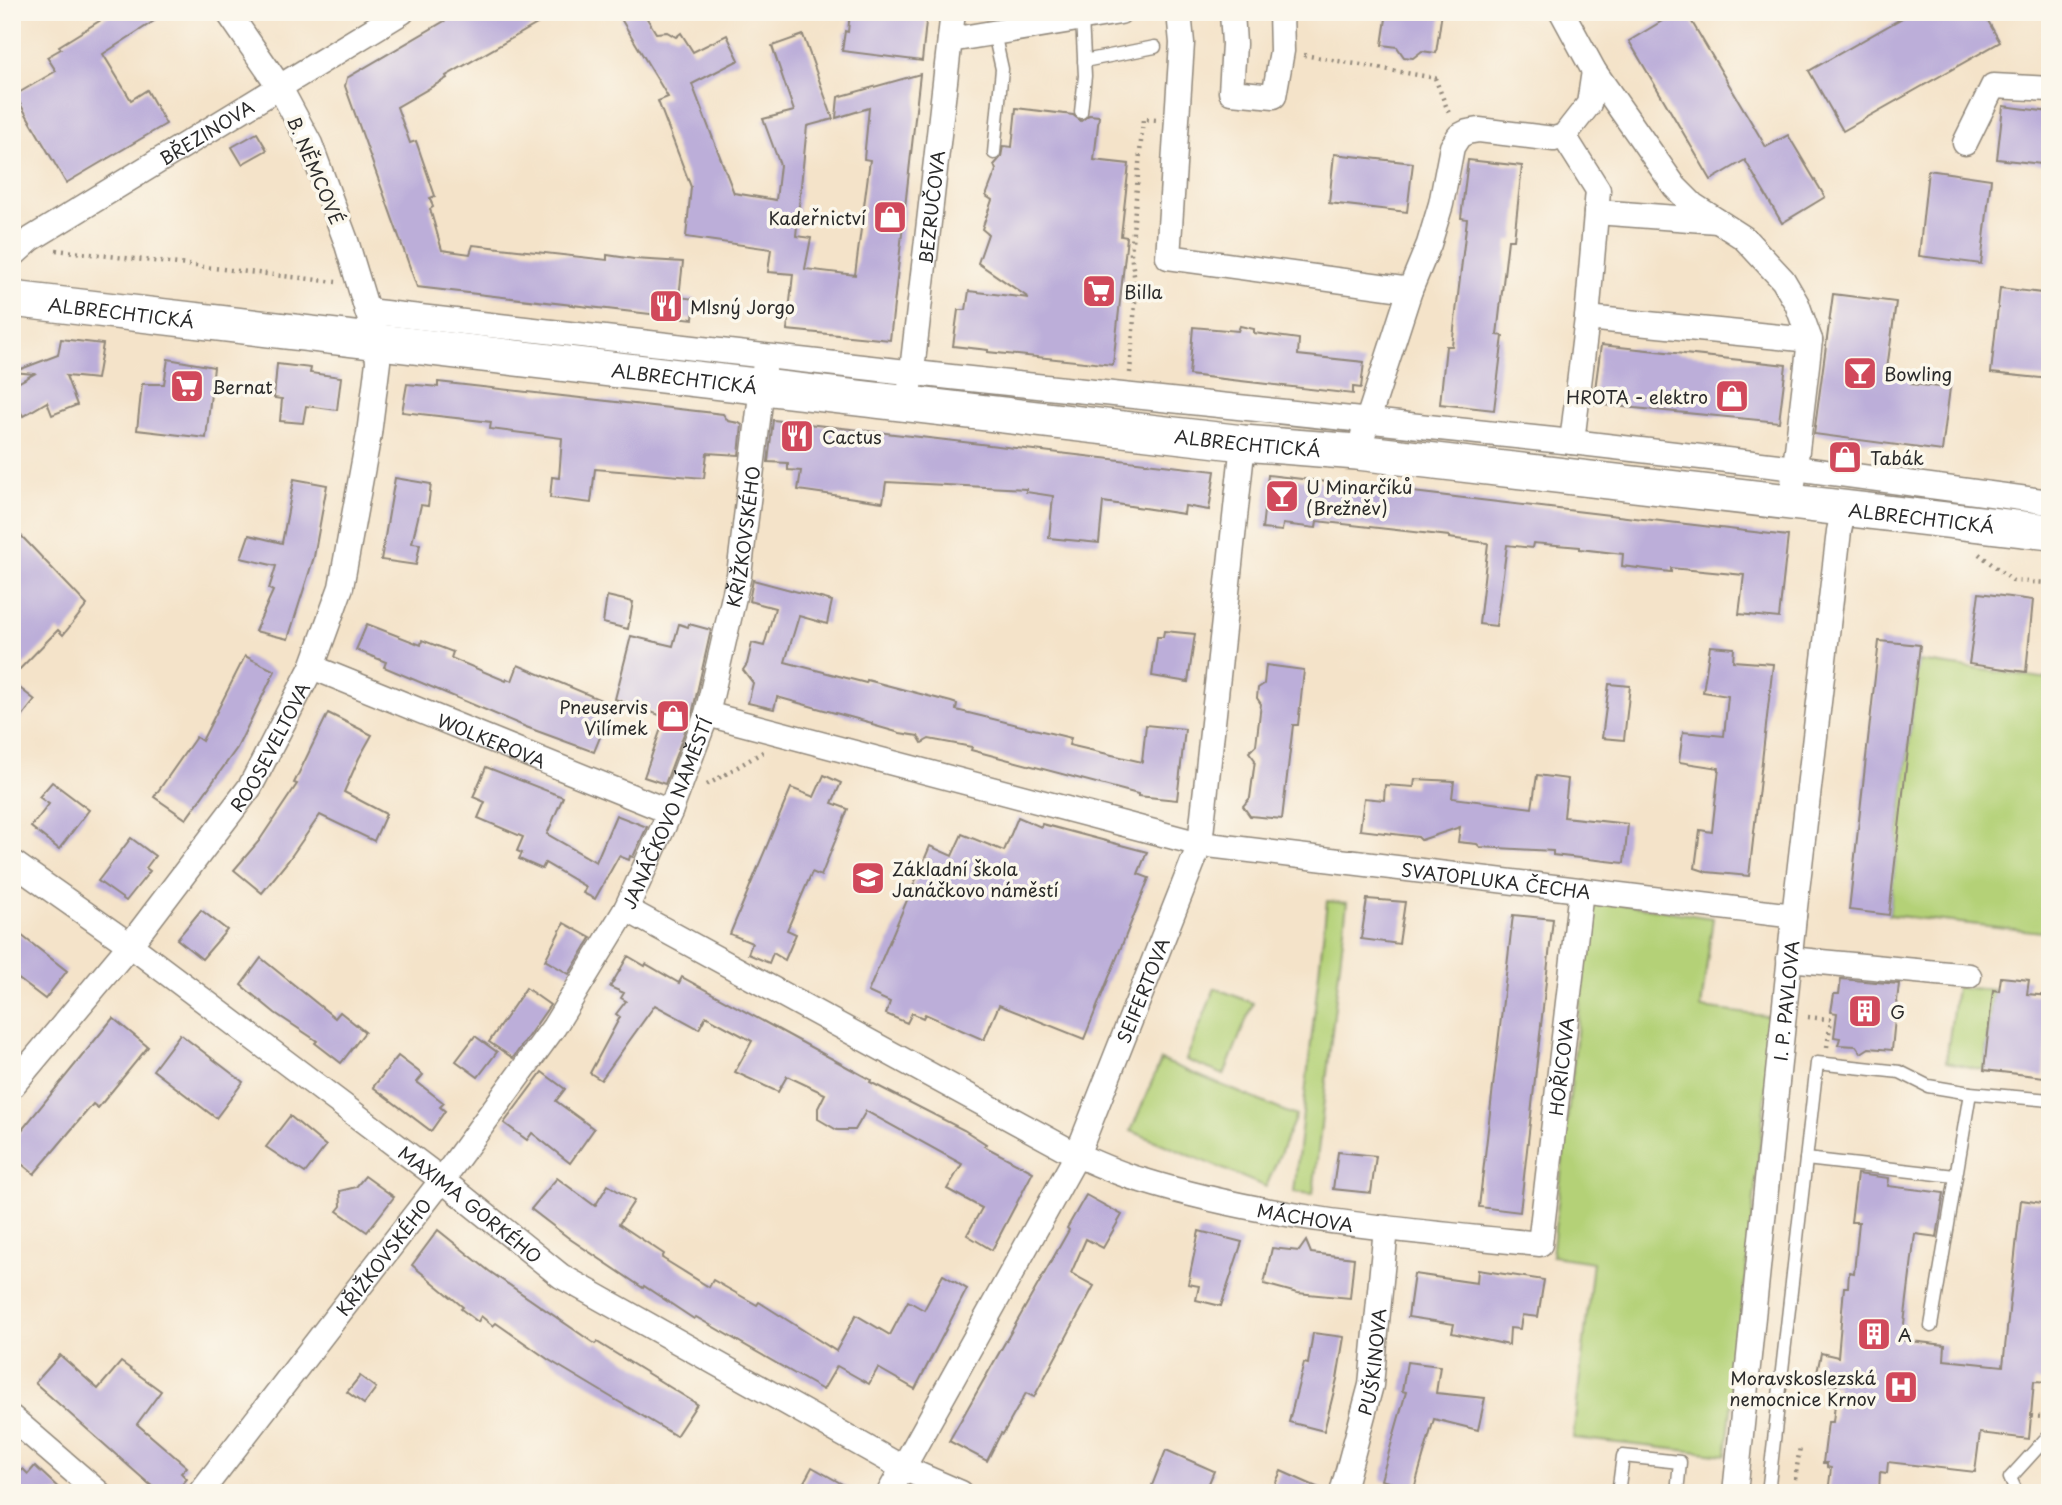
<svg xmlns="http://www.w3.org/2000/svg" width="2062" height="1505" font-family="'Playpen Sans',sans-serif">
	<rect width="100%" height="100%" fill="#fbf7ec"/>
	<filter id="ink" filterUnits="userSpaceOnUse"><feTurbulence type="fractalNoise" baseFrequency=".0143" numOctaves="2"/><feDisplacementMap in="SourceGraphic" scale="14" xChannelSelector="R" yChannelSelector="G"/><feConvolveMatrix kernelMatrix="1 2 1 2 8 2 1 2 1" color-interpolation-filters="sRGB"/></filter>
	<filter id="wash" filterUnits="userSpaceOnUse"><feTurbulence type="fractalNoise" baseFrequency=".00686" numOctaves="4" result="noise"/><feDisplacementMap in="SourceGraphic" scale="28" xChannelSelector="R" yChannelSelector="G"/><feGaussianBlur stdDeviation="1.57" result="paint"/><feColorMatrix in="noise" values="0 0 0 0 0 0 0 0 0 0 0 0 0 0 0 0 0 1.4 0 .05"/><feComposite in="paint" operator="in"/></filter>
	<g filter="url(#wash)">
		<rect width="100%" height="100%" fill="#f4e3c9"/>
		<g fill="#b4d177" stroke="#707e51" stroke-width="2">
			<path d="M1918 661 2050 679V933L1889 915Z"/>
			<path d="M1593 900 1713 918 1701 1008 1774 1017 1726 1455 1573 1438 1593 1262 1552 1256 1591 907Z"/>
			<path d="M1327 901 1347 903 1313 1194 1294 1192Z"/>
			<path d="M1956 987 1993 990 1984 1070 1946 1062Z"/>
			<path d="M1215 988 1253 1003 1224 1075 1186 1060Z"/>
			<path d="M1161 1060 1296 1116 1266 1187 1131 1131Z"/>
		</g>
		<g id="blocks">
			<g fill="#bcaed9">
				<path d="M114 12H168L103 54 131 100 147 90 166 124 66 183 15 95 56 71 47 57 61 49 59 46Z"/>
				<path d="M460 12H558L446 76 447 78 397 107 410 143 416 141 435 196 430 198 433 207 430 209 442 250 470 254 473 245 607 260V255L634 259 683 262 679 297 695 299 693 319 417 287 345 86 347 78Z"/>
				<path d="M634 12H643L656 33 667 32 676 37 681 33 693 52 727 35 739 60 692 84 734 193 776 200 780 165 763 119 794 111 772 46 803 35 833 119 807 126 796 236 811 238 805 269 855 275 870 160 864 159 869 108 836 118 838 97 920 74 890 340 787 330 793 274 768 272 771 249 686 237 691 187 658 101 668 97 621 19Z"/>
				<path d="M850 12H927L922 61 842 51 845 31 848 32Z"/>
				<path d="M1387 12H1442L1436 53 1422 51 1413 58 1404 57 1397 47 1382 45Z"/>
				<path d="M1677 12H1686L1766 147 1788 135 1825 197 1782 223 1745 160 1711 180 1629 41Z"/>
				<path d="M1913 12H1983L2000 42 1843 131 1809 71Z"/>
				<path d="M2003 106 2050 112V165L1997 159Z"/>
				<path d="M1016 108 1073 115 1081 121 1089 115 1099 116 1094 160 1129 164 1121 236 1127 237 1113 365 988 352V350L953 346 958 310H966L969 291 1029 298 978 263 988 234 982 229 992 200 986 196 996 170 994 165 1001 157 1003 146 1012 147Z"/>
				<path d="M257 133 267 150 242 164 232 147Z"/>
				<path d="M1334 154 1413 163 1407 212 1329 203Z"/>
				<path d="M1468 160 1522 166 1514 240H1508L1497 335 1503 336 1494 410 1440 404 1446 346H1452L1467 219 1461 218Z"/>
				<path d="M1928 170 1991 179 1981 264 1919 256Z"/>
				<path d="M2000 288 2050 294V379L1991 373Z"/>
				<path d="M1833 294 1896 302 1887 369 1897 370V374L1912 376 1911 384 1950 388 1942 451 1814 434Z"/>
				<path d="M1240 326 1254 329V333L1299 339 1298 355 1364 362 1361 388 1353 387V394L1189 375 1193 327 1238 331Z"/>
				<path d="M61 339 103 344 97 379 66 376 77 405 52 415 47 402 23 416 12 396V386L34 374 13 372 58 355Z"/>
				<path d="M1601 345 1786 365 1779 422 1593 404Z"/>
				<path d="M168 359 214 367 206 438 137 430 142 384H164Z"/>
				<path d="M277 364 311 368 310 373 341 377 337 410 306 406 303 423 280 421 282 399 274 398Z"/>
				<path d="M438 382 723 414 728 421 739 423 742 425 739 455 707 453 704 478 595 469 591 503 550 498 552 477 559 478 562 438 490 429 491 422 402 412 407 384 438 387Z"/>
				<path d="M773 420 1215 471 1209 510 1185 506 1184 514 1103 502 1099 543 1049 538 1053 496 1026 492V489L886 482 883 502 798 490 801 471 788 470V463L768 462Z"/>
				<path d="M1268 475 1788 536 1779 618 1739 614 1744 575 1671 568V572L1622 566 1623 554 1580 549V547L1533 543 1532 548 1507 545 1496 626 1479 624 1488 543 1449 538V536L1317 521 1316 528 1283 524 1282 531 1262 529Z"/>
				<path d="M395 478 431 484 428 506 421 505 412 543 420 544 416 565 381 560Z"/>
				<path d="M294 479 327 485 314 557 288 639 255 631 273 591 269 589 276 566 241 558 249 535 282 543Z"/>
				<path d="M12 526 87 605 63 635 58 630 12 677Z"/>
				<path d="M753 580 832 601 827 624 799 616 785 662 866 683 867 680 951 702 957 704 956 710 1071 738 1069 745 1142 762 1146 725 1185 729 1177 800 1138 796V794L971 750 972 747 929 739 922 743 918 736 900 733 872 725V723L777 697 774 709 748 703 753 683 743 670 747 664 752 643 764 646 775 608 749 601Z"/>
				<path d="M1979 593 2033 600 2026 672 1969 664Z"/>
				<path d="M607 596 633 602 628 629 603 623Z"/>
				<path d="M367 624 421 645 422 640 453 652 451 658 506 681 507 679 512 681 518 665 613 705 594 752 526 727 384 667 386 662 356 650Z"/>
				<path d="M679 624 688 627 689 624 711 630 693 710 665 784 644 777 665 717 615 699 631 636 673 646Z"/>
				<path d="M1164 631 1195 634 1188 682 1152 676 1157 637H1163Z"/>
				<path d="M1879 641 1920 645 1889 915 1849 910Z"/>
				<path d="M1710 646 1734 648 1733 661 1773 664 1749 876 1707 872 1695 868 1700 830 1712 832 1719 768 1679 762 1683 732 1724 736 1728 696 1703 692Z"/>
				<path d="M245 656 275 671 237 748 186 819 154 797 196 737 202 741Z"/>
				<path d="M1266 665 1304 670 1298 725H1293L1282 819 1250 816 1243 806 1250 798 1255 760 1249 752 1256 745 1261 704 1257 698 1258 688 1264 684Z"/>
				<path d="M12 682 35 700 12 729Z"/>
				<path d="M1609 684 1630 686 1624 740 1602 738Z"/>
				<path d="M328 713 372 735 359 758 344 792 386 814 374 841 320 815 288 861 262 893 234 870 259 841 297 784 294 783Z"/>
				<path d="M486 767 563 797 547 834 596 862 616 815 647 827 633 857 630 856 629 860 619 856 595 899 583 893 586 887 545 863 542 869 519 859 522 853 517 851 523 837 478 818 485 802 473 797Z"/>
				<path d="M824 775 841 783 832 803 848 809 821 876 812 872 787 930 796 934 785 960 773 953 769 963 748 954 752 943 730 934 791 788 814 797Z"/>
				<path d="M1537 775 1568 779 1564 817 1628 824 1624 863 1553 855V851L1480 847 1477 844 1458 842 1460 827 1421 840 1418 837 1360 830 1364 798 1384 800 1385 785 1414 787 1415 779 1454 781 1452 798 1532 808Z"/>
				<path d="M52 782 89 810 59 849 31 827 49 804 39 797Z"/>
				<path d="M1018 817 1041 827 1042 824 1147 852 1138 874 1149 878 1084 1039 999 1005 984 1040 925 1014 923 1018 912 1013 907 1023 886 1014 890 1002 868 992 930 846 952 856 962 834 1004 851Z"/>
				<path d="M131 838 155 856 146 868 150 871 126 901 98 881Z"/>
				<path d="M1367 899 1405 902 1399 944 1361 939Z"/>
				<path d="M201 910 227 930 202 959 177 939Z"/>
				<path d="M1513 915 1553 919 1520 1212 1479 1207Z"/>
				<path d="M564 923 591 938 569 974 545 960Z"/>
				<path d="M12 928 67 971 45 999 12 974Z"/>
				<path d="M628 956 645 966 646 964 679 983 682 977 871 1080 870 1082 964 1130 986 1144 984 1146 1033 1172 992 1250 967 1235 982 1208 947 1189 962 1164 866 1111 855 1130H837L818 1119V1108L825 1094 787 1076 778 1092 735 1072 752 1041 706 1016 699 1029 655 1005 601 1080 590 1073 620 1017 616 1014 626 1001 621 998 624 993 610 987Z"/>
				<path d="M261 958 335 1018 340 1012 365 1032 341 1063 315 1043 317 1041 275 1013 241 985Z"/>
				<path d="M2001 977 2029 980 2027 994 2050 996 2044 1077 1984 1070 1993 990 1999 991Z"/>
				<path d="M1841 979 1899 984 1897 1001 1899 1010 1895 1018 1892 1050 1869 1048 1861 1053 1856 1046 1838 1045 1840 1038 1834 1037 1837 1013 1831 1012 1834 994H1839Z"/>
				<path d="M526 988 550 1005 513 1058 489 1042Z"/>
				<path d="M113 1018 148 1047 98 1108 93 1104 34 1174 12 1156V1142Z"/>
				<path d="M180 1034 243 1082 216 1118 153 1070Z"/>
				<path d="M475 1036 497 1052 478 1077 456 1061Z"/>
				<path d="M398 1056 423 1075 417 1082 444 1103 440 1107 445 1111 431 1131 373 1087Z"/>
				<path d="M542 1072 565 1089 556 1101 594 1129 570 1163 532 1133 527 1140 504 1123Z"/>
				<path d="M290 1116 326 1146 305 1173 266 1147Z"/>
				<path d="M1338 1152 1376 1156 1371 1193 1333 1189Z"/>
				<path d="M1857 1174 1889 1178 1888 1186 1944 1193 1937 1237 1915 1234 1902 1340 1945 1345 1944 1360 2003 1366 2021 1200 2050 1204V1382L2034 1381 2029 1439 1980 1433 1975 1472 1888 1462 1887 1473 1880 1472 1879 1493H1828L1831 1468 1827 1467V1463H1823L1828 1422H1833L1837 1385 1815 1383 1821 1353 1838 1357 1844 1287H1848L1849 1272 1854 1273 1859 1222H1851Z"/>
				<path d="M365 1176 394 1197 367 1232 337 1211 341 1206 340 1191 356 1187Z"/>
				<path d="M557 1178 595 1206 608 1185 634 1201 619 1224 664 1254 662 1258 709 1287 713 1280 757 1305 759 1302 836 1351 856 1315 890 1335 908 1301 924 1310 943 1275 967 1289 915 1389 878 1368 869 1384 837 1366 823 1390 696 1317 694 1319 644 1286 643 1288 570 1239 531 1209Z"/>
				<path d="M1086 1195 1122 1215 1103 1248 1086 1239 1071 1273 1094 1286 1034 1397 1026 1393 1003 1434 1001 1433 987 1461 949 1441 1069 1230 1067 1228Z"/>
				<path d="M438 1230 489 1271 595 1344 597 1342 697 1404 676 1436 549 1360 496 1323 493 1326 481 1316 478 1322 461 1309 463 1307 412 1265Z"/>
				<path d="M1199 1231 1242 1242 1221 1306 1196 1300 1199 1286 1188 1284Z"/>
				<path d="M1306 1241 1311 1253 1354 1258 1350 1298 1297 1293 1264 1284 1272 1248 1299 1251Z"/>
				<path d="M1478 1270 1544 1280 1538 1317 1522 1315 1520 1329 1510 1328 1509 1345 1452 1333 1454 1324 1408 1317 1414 1274 1477 1283Z"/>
				<path d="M1313 1333 1344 1337 1337 1379 1324 1431 1289 1422 1304 1363 1308 1364Z"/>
				<path d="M60 1355 98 1389 121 1362 161 1391 137 1424 187 1467 181 1473 187 1479 174 1493H161L148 1483 35 1383Z"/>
				<path d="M1407 1362 1440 1366 1436 1393 1485 1398 1478 1430 1434 1419 1414 1489 1381 1480 1406 1392 1402 1391Z"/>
				<path d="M360 1376 376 1388 364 1404 347 1392Z"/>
				<path d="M1166 1450 1214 1471 1205 1493H1149Z"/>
				<path d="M35 1466 64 1493H12V1481L23 1469 28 1474Z"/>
				<path d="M812 1467 858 1493H798Z"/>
				<path d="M1281 1471 1328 1492V1493H1271Z"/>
			</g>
		</g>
	</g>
	<g filter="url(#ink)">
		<use href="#blocks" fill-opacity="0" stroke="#90877a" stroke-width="2"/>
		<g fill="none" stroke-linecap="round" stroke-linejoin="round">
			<g stroke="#90877a" stroke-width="15">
				<g id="service">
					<path d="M994 33 1002 69 994 153"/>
					<path d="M1084 61 1155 47"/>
					<path d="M1081 112 1085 76 1082 19"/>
					<path d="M1806 1159 1955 1176"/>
					<path d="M1931 1326 1970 1093"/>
					<path d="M1618 1493 1623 1456 1680 1462 1677 1493"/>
					<path d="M1768 1493 1817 1063 1900 1072 1928 1086 1970 1093 2050 1100"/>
					<path d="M2017 1493 2010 1478 2050 1434"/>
				</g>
			</g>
			<g stroke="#90877a" stroke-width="27">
				<g id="minor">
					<path d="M1179 12 1182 43 1168 257 1410 290"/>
					<path d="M1232 12 1234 44 1231 92 1274 96 1282 51 1281 12"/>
					<path d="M1562 12 1594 71 1675 187 1693 205 1744 238 1783 280 1797 304 1810 340 1793 484"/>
					<path d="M950 40 1120 12"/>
					<path d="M1564 136 1598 190 1587 318 1572 442"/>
					<path d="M1965 143 1993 86 2050 89"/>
					<path d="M1596 212 1717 221"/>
					<path id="s1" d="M12 256 31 239 402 12"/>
					<path d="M367 311 951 377 1572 442 1795 468 2050 502"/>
					<path d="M1587 318 1810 340"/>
					<path id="s2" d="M910 388 953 12"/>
					<path d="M1363 435 1410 290 1429 244 1441 204 1452 147 1459 136 1467 132 1479 130 1554 139 1564 136 1589 104 1594 71"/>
					<path id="s3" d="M312 667 670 812"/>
					<path id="s4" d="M707 714 1200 844 1794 916"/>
					<path id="s5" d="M12 862 130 945 442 1180 561 1276 903 1468 961 1493"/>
					<path id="s6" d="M626 909 1077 1155C1098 1164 1119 1174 1141 1180 1270 1220 1407 1231 1540 1244L1581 890"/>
					<path d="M1789 959 1969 976"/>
					<path id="s7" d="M12 1086 130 945 250 787 312 667 341 587 369 434 378 362 376 340 346 241 310 144 279 86 228 12"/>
					<path d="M12 1418 99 1493"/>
					<path id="s8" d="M200 1493 442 1180 554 1027 626 909 670 812 707 714 739 575 764 370"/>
					<path id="s9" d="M889 1493 1077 1155 1200 844 1243 443"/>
					<path id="s10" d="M1342 1493 1371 1385 1386 1228"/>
					<path id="s11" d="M1735 1493 1794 916 1839 531 1844 508"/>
				</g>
			</g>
			<g stroke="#90877a" stroke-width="38">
				<g id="secondary">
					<path id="s12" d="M12 299 1243 443 1357 452 2050 532"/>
				</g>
			</g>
			<g stroke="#90877a" stroke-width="4.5" stroke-dasharray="2 5" stroke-linecap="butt">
				<path d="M1304 55 1435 78 1450 116"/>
				<path d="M56 250 336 282"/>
				<path d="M1130 373 1136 289 1131 254 1143 119 1156 120"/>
				<path d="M1979 554 2013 581 2050 583"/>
				<path d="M707 785 763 752"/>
				<path d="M1808 1017 1836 1020"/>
				<path d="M1827 1047 1831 1020"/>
				<path d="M2031 1416 2042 1417"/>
				<path d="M1793 1493 1800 1447"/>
			</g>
			<use href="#service" stroke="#fff" stroke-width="12"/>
			<use href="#minor" stroke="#fff" stroke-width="24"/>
			<use href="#secondary" stroke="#fff" stroke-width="35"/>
		</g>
	</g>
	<defs>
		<g id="shop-square" transform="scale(1.75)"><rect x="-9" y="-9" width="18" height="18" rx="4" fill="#d1495b" stroke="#fbf7ec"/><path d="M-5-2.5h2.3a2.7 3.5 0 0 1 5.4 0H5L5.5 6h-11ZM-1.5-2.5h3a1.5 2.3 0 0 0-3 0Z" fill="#fff"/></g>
		<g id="supermarket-square" transform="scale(1.75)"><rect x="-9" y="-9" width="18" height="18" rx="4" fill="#d1495b" stroke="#fbf7ec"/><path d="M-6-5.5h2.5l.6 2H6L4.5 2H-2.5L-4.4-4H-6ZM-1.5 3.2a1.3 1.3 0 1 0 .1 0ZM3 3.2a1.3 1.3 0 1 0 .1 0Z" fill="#fff"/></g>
		<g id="restaurant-square" transform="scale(1.75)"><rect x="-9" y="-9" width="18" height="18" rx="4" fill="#d1495b" stroke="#fbf7ec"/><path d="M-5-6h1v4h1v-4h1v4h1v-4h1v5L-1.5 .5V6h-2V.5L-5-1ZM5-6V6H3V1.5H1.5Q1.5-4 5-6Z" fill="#fff"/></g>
		<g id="bar-square" transform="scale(1.75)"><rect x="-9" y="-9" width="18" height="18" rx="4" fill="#d1495b" stroke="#fbf7ec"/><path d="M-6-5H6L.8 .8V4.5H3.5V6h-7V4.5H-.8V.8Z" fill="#fff"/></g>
		<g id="school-square" transform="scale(1.75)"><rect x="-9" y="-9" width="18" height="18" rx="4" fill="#d1495b" stroke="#fbf7ec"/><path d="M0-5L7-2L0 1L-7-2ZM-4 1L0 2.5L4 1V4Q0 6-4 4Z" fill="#fff"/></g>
		<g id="building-square" transform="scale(1.75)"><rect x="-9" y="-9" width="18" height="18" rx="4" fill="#d1495b" stroke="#fbf7ec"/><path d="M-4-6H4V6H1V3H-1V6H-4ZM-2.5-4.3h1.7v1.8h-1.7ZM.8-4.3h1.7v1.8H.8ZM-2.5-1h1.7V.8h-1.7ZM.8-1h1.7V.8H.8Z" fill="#fff"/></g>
		<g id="hospital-square" transform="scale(1.75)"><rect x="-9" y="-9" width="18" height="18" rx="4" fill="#d1495b" stroke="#fbf7ec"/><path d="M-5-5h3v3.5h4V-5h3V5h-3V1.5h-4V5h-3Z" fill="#fff"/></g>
	</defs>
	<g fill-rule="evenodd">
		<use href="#shop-square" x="890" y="217"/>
		<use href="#supermarket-square" x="1099" y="291"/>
		<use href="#restaurant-square" x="666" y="306"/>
		<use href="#bar-square" x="1860" y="373"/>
		<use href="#supermarket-square" x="187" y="386"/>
		<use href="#shop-square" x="1732" y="396"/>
		<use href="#restaurant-square" x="797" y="436"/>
		<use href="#shop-square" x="1845" y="457"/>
		<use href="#bar-square" x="1282" y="496"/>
		<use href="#shop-square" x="673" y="716"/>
		<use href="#school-square" x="868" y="878"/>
		<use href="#building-square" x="1865" y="1011"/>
		<use href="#building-square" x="1874" y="1334"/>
		<use href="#hospital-square" x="1901" y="1387"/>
	</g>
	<g text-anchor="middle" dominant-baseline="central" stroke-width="7" stroke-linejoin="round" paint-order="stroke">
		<g font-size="18" fill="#2b2b2b" stroke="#fbf7ec">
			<text stroke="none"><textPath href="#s1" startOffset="231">BŘEZINOVA</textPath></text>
			<text transform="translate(316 170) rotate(67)">B. NĚMCOVÉ</text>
			<text stroke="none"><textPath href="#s2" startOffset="182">BEZRUČOVA</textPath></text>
			<text stroke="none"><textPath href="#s12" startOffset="110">ALBRECHTICKÁ</textPath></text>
			<text stroke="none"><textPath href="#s12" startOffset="677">ALBRECHTICKÁ</textPath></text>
			<text stroke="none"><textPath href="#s12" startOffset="1244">ALBRECHTICKÁ</textPath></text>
			<text stroke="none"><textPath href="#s12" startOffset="1922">ALBRECHTICKÁ</textPath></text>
			<text stroke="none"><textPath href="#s8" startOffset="1116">KŘIŽKOVSKÉHO</textPath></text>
			<text stroke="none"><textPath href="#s3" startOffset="194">WOLKEROVA</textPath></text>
			<text stroke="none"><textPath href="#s7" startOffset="427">ROOSEVELTOVA</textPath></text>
			<text stroke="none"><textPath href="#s8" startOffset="828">JANÁČKOVO NÁMĚSTÍ</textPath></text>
			<text stroke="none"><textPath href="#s4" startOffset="808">SVATOPLUKA ČECHA</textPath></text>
			<text stroke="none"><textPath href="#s9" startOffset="564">SEIFERTOVA</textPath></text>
			<text stroke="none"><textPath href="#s11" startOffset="495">I. P. PAVLOVA</textPath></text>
			<text stroke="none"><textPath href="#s6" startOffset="1166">HOŘICOVA</textPath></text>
			<text stroke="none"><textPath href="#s5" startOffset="572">MAXIMA GORKÉHO</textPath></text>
			<text stroke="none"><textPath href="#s6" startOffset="751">MÁCHOVA</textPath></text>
			<text stroke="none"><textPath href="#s8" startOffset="299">KŘIŽKOVSKÉHO</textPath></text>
			<text stroke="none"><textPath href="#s10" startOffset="135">PUŠKINOVA</textPath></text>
		</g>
		<g font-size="18" fill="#2b2b2b" stroke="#fbf7ec" text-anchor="start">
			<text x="866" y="217" text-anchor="end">Kadeřnictví</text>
			<text x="1124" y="291">Billa</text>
			<text x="690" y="306">Mlsný Jorgo</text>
			<text x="1884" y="373">Bowling</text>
			<text x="212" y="386">Bernat</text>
			<text x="1708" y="396" text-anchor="end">HROTA - elektro</text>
			<text x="822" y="436">Cactus</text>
			<text x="1870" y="457">Tabák</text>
			<text x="1306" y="486">U Minarčíků<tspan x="1306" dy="21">(Brežněv)</tspan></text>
			<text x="648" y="706" text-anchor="end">Pneuservis<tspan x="648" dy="21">Vilímek</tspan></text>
			<text x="892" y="868">Základní škola<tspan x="892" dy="21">Janáčkovo náměstí</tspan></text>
			<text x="1890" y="1011">G</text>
			<text x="1898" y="1334">A</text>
			<text x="1876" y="1377" text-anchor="end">Moravskoslezská<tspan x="1876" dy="21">nemocnice Krnov</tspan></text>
		</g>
	</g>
	<rect width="2062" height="1505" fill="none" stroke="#fbf7ec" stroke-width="42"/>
</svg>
